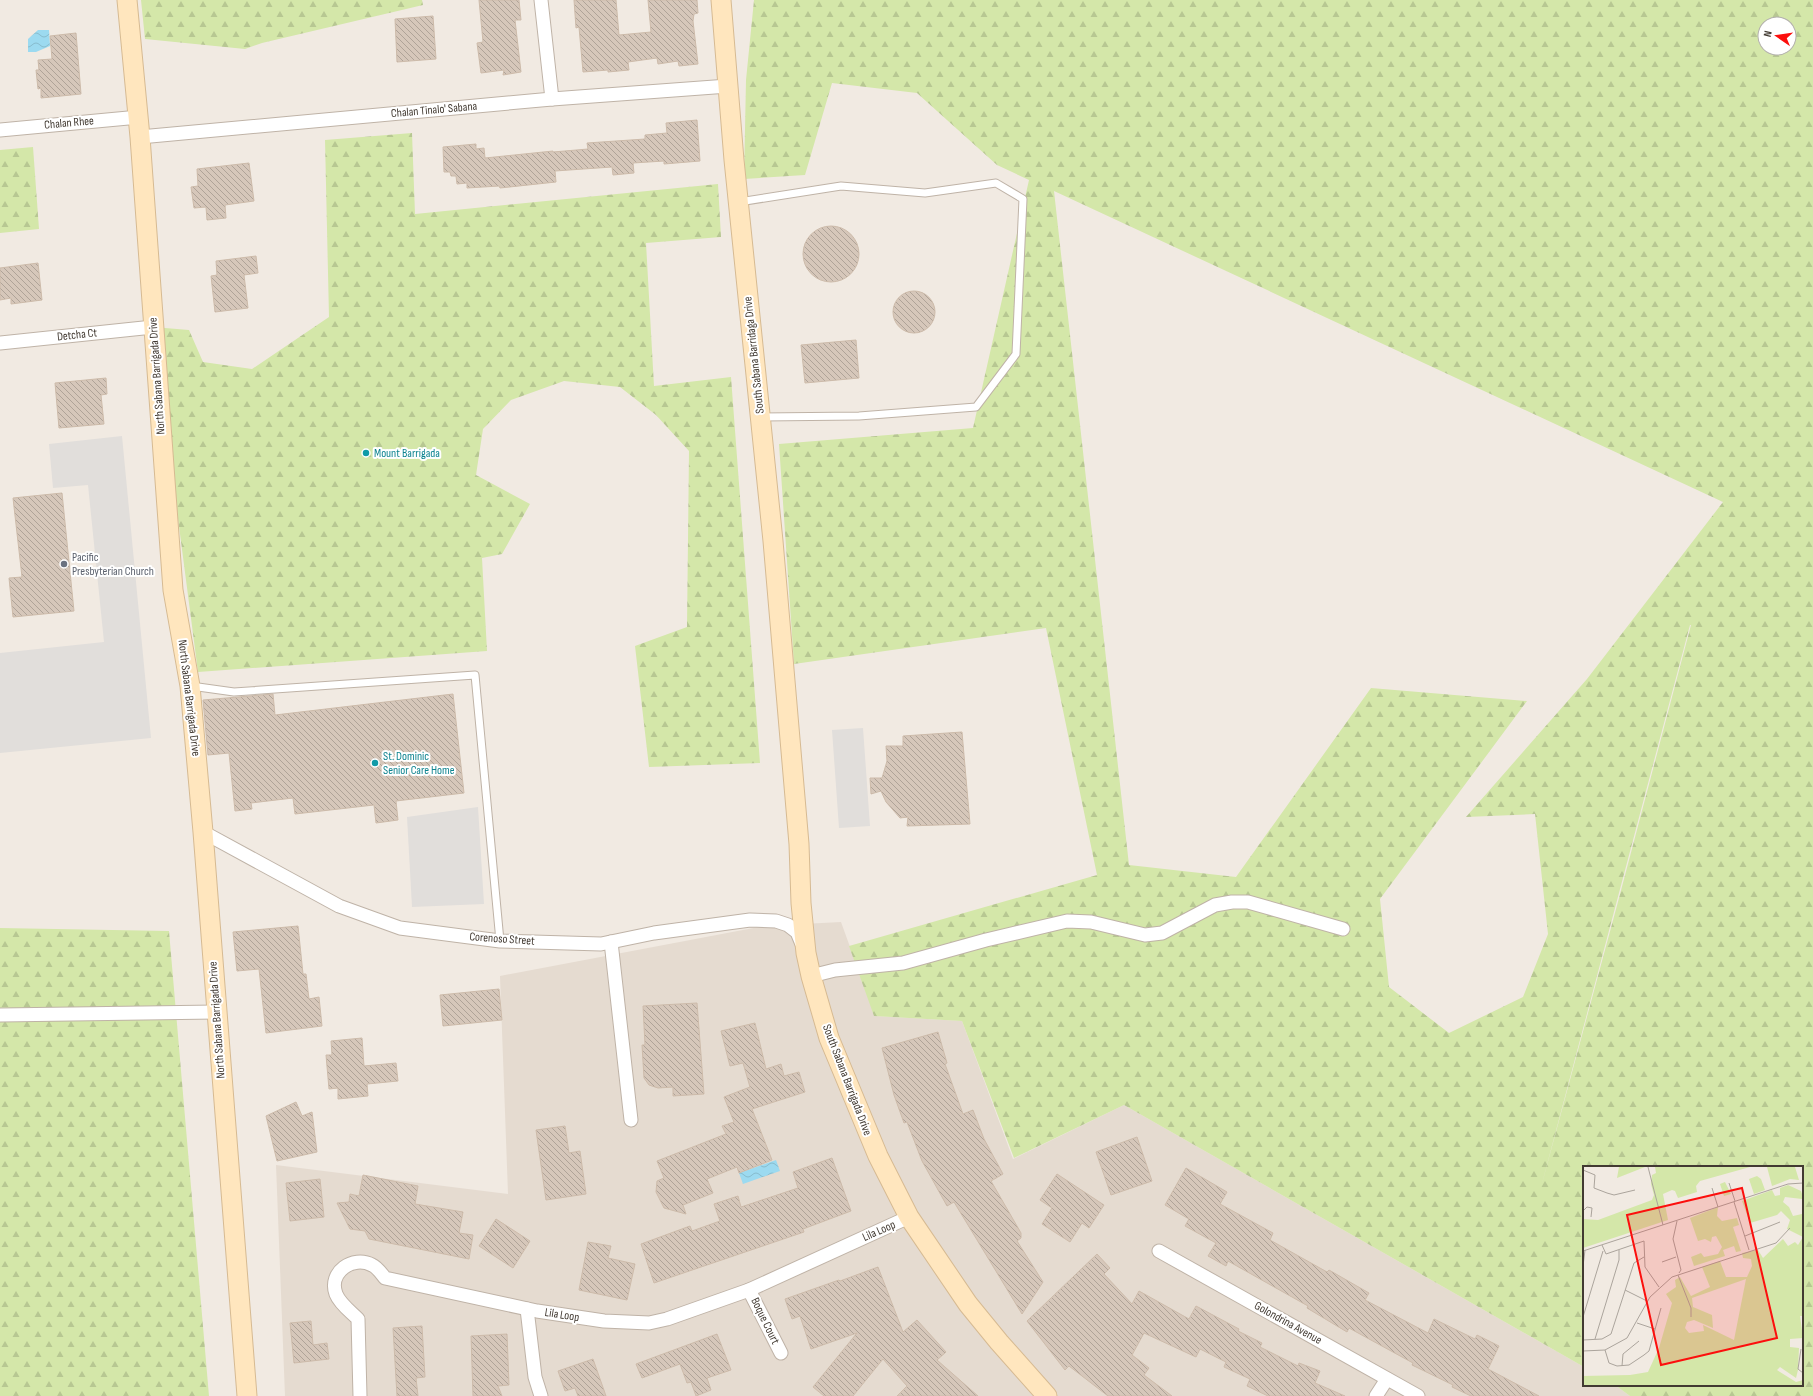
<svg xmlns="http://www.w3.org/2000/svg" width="1813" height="1396" font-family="'Sofia Sans Condensed',sans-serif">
	<defs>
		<pattern id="forest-firs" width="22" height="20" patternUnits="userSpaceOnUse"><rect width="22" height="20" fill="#d4e7a9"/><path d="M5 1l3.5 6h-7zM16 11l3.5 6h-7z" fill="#b7c792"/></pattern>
		<pattern id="water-waves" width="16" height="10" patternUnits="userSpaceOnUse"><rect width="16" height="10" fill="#9cdaf0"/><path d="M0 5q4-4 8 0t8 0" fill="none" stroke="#88bcce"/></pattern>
		<pattern id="building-back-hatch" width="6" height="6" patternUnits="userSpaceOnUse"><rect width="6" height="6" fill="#d6c7ba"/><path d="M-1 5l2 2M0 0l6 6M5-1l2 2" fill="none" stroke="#afa398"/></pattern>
	</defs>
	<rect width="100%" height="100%" fill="#f1eae2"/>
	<path fill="#e5dbd0" d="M841 922 875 1016 962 1021 1013 1159 1124 1105 1584 1367V1385H1615L1630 1396H285L276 1165 508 1194 500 976 764 926Z"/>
	<g fill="url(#forest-firs)" fill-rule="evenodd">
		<path d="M141 0H422L423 5 262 43 245 49 145 39Z"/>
		<path d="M754 0H1813V1396H1630L1615 1385H1802V1167H1584V1367L1124 1105 1014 1158 962 1021 874 1016 849 946 1097 875 1046 628 794 664 779 444 973 428 1029 180 997 165 917 93 832 83 805 175 744 179 746 80ZM1765 24H1789V48H1765ZM1054 191 1723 502 1587 679 1466 817 1535 814 1548 934 1523 997 1449 1033 1389 987 1380 899 1527 701 1371 688 1236 877 1129 865ZM1691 625 1619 898 1540 1191 1690 625Z"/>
		<path d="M412 133 415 214 718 184 721 237 646 243 654 386 731 377 760 763 649 767 635 646 687 627 689 451 656 415 620 387 564 381 511 400 483 429 476 475 530 504 502 554 482 558 487 651 198 672 153 327 189 330 203 362 252 369 329 317 325 140Z"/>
		<path d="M33 147 39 229 0 233V150Z"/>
		<path d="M0 928 169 931 209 1396H0Z"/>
	</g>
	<g fill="#e1dedb">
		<path d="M122 436 151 738 0 753V653L104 642 88 485 53 488 49 444Z"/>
		<path d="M863 728 870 826 839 828 832 730Z"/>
		<path d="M478 807 484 904 412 907 407 817Z"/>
	</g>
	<g fill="url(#water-waves)">
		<path d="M38 30H49L50 46 36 52H28V39Z"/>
		<path d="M776 1160 780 1171 743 1184 739 1173Z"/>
	</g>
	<g fill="url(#building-back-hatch)" stroke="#cdbbaa">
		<path d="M479 0H519L521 20H515L521 72 503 75 504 70 481 73 477 43 483 42Z"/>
		<path d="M574 0H616L619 35 651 32 648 0H697L698 13 694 14 693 21 698 64 679 66 678 61 658 64 657 58 628 62 629 70 608 72V70L583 72 579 27 576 28Z"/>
		<path d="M433 16 436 59 397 62 395 19Z"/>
		<path d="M76 33 81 94 41 98V88L38 89 36 70H39L38 60 52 59 50 36Z"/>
		<path d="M697 120 700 161 664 164V161L633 163 634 173 613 175 612 167 555 171 556 182 500 188 499 186 467 188V183L457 184 456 176H451L450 172H444L443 147 476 144V149L484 148 485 158 553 151V152L588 149 587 143 645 139V135L667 133 666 123Z"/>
		<path d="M249 163 254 201 225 205 226 218 207 220 206 207 194 208 191 187 198 186 197 169Z"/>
		<circle cx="831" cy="254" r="28"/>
		<path d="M256 256 258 273 244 275 248 308 215 312 211 276 217 275 216 261Z"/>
		<path d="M38 263 42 300 11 304V298L0 300V268Z"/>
		<circle cx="914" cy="312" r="21"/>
		<path d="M856 340 859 378 805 383 801 345Z"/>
		<path d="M106 378 107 394 101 395 104 424 59 428 55 383Z"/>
		<path d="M62 493 74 611 13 617 9 578 22 577 13 498Z"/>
		<path d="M273 694 275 715 453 694 464 793 396 801 398 820 376 823 374 805 295 814 293 798 251 803 252 809 235 811 229 753 208 755 203 700Z"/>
		<path d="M962 732 970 824 907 826 908 817 900 818 886 802 881 791 871 794 870 778H882L887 761 886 746H903V736Z"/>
		<path d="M298 926 303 974H306L309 999 319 997 322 1026 266 1033 259 969 237 971 233 932Z"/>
		<path d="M499 989 502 1020 443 1026 440 995Z"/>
		<path d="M697 1003 704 1094 673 1096V1087L658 1088 649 1085 644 1078 642 1045H645L643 1006Z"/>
		<path d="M755 1023 766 1069 781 1064 784 1076 799 1072 805 1092 752 1109 772 1160 739 1173 737 1167 707 1179 713 1193 683 1205 686 1214 664 1208 656 1192 657 1181 664 1178 657 1161 726 1134 722 1126 734 1122 724 1097 750 1087 743 1063 730 1066 721 1031Z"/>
		<path d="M938 1032 947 1063 945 1064 963 1114 973 1110 984 1139 1003 1174 991 1181 1021 1233V1238L1017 1241 1043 1282 1022 1314 954 1202 947 1206 922 1161 907 1122 904 1123 894 1095 882 1048Z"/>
		<path d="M362 1038 364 1066 396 1063 398 1081 367 1084 368 1096 338 1099V1088L329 1089 326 1055H332L331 1041Z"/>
		<path d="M296 1102 302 1116 312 1112 317 1152 277 1161 266 1116Z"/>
		<path d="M565 1126 569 1153 580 1151 586 1194 546 1200 536 1130Z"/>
		<path d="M1137 1137 1152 1181 1111 1195 1096 1152Z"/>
		<path d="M832 1158 851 1211 803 1229 804 1232 654 1283 641 1244 690 1226 692 1231 720 1221 714 1204 738 1196 741 1207 798 1188 793 1172Z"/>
		<path d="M1186 1168 1227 1192 1220 1204 1273 1233 1270 1240 1327 1272 1329 1270 1369 1293 1365 1300 1428 1333 1434 1319 1475 1339 1477 1335 1499 1346 1488 1369 1539 1396H1471L1452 1387 1453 1385 1412 1365 1413 1363 1349 1328 1347 1332 1307 1308 1308 1306 1228 1261 1226 1266 1208 1256 1216 1243 1185 1226 1189 1219 1165 1205Z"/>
		<path d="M1057 1174 1104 1205 1089 1228 1082 1223 1070 1242 1042 1224 1052 1208 1040 1200Z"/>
		<path d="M363 1175 418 1186 415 1204 463 1212 459 1233 473 1235 469 1259 369 1239 365 1231 350 1229 337 1203 349 1202 350 1194 359 1196Z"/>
		<path d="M320 1179 324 1217 290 1221 286 1183Z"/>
		<path d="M496 1219 530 1241 513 1268 479 1246Z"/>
		<path d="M588 1242 611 1246 608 1258 635 1264 627 1300 579 1290Z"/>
		<path d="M1097 1254 1110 1268 1104 1274 1132 1304 1139 1291 1189 1319 1196 1306 1239 1329 1238 1331 1262 1343 1260 1347 1298 1366 1299 1363 1320 1371 1315 1383 1345 1396H1268L1247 1386 1250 1379 1224 1367 1226 1362 1200 1349 1196 1357 1144 1333 1132 1355 1149 1368 1144 1375 1172 1396H1108L1069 1366 1065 1370 1027 1321Z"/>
		<path d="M878 1267 903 1332 917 1320 946 1352 937 1360 978 1396H897L907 1386 883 1359 853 1396H824L813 1387 857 1333 811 1349 800 1316 792 1319 785 1299 839 1280 840 1281Z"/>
		<path d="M311 1321 313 1345 327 1343 329 1359 294 1363 290 1323Z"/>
		<path d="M422 1326 425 1377 416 1378 418 1396H397L393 1328Z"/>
		<path d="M507 1334 509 1385 498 1386 502 1396H473L471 1336Z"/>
		<path d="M717 1334 731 1370 707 1378 711 1390 696 1396 691 1382 687 1383 680 1364 642 1378 636 1364Z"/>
		<path d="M593 1359 606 1396H578L575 1388 565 1391 558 1371Z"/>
	</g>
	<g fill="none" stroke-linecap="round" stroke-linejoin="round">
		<g stroke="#bfb3a7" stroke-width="9">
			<g id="service">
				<path d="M739 202 841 186 925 193 996 183 1023 199 1016 354 976 407 859 416 761 417"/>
				<path d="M191 686 234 692 475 675 500 941"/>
			</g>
		</g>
		<g stroke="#bfb3a7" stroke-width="15">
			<g id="minor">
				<path d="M541 0 552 99"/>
				<path d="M0 130 139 117"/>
				<path d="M140 137 552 99 728 86"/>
				<path d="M0 343 153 327"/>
				<path d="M203 832 339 906 400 928 500 941 601 944 654 933 750 920 776 921 788 925 797 932 802 944"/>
				<path d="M611 942 631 1120"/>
				<path d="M811 976 835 970 903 963 986 940 1067 921 1091 922 1145 935 1162 933 1215 905 1232 902H1248L1343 929"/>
				<path d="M0 1015 216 1012"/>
				<path d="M1159 1251 1418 1396"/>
				<path d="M749 1290 781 1353"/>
				<path d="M527 1309 535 1377 541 1396"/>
				<path d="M360 1396 358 1319C351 1312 340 1304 336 1294 328 1272 353 1255 372 1265 377 1267 381 1273 385 1278L537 1311 604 1321 649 1323 667 1319 749 1290 909 1217"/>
				<path d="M1376 1396 1387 1379"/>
			</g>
		</g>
		<g stroke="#d6ba92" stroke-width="21">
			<g id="secondary">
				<path d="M127 0 140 137 173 590 190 686 203 832 247 1396"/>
				<path d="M721 0 734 160 773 541 799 844 801 903 806 953 811 976 829 1038 878 1156 909 1217 968 1304 999 1342 1047 1396"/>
			</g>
		</g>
		<use href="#service" stroke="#fff" stroke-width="7"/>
		<use href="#minor" stroke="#fff" stroke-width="13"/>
		<use href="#secondary" stroke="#ffe6be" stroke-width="19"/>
	</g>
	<g fill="#0f9aa8" stroke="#fff" stroke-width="1.5">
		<circle cx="366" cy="453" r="4"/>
		<circle cx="375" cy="763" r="4"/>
	</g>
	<circle fill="#6b7280" stroke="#fff" stroke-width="1.5" cx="64" cy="564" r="4"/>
	<g text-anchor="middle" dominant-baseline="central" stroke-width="4" stroke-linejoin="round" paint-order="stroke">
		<g font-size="12" fill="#423a32" stroke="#fff">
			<text transform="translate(434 110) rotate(-5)">Chalan Tinalo' Sabana</text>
			<text transform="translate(69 123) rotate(-5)">Chalan Rhee</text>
			<text transform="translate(77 335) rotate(-6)">Detcha Ct</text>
			<text transform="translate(754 355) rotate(-96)">South Sabana Barridaga Drive</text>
			<text transform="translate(157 376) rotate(-94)">North Sabana Barrigada Drive</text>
			<text transform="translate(189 698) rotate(83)">North Sabana Barrigada Drive</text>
			<text transform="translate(502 939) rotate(4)">Corenoso Street</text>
			<text transform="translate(217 1020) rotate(-94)">North Sabana Barrigada Drive</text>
			<text transform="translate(847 1080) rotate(69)">South Sabana Barrigada Drive</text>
			<text transform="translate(879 1231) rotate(-24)">Lila Loop</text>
			<text transform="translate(562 1315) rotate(9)">Lila Loop</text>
			<text transform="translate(765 1321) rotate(64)">Boque Court</text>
			<text transform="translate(1288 1323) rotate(29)">Golondrina Avenue</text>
		</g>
		<g font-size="12" fill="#0d838f" stroke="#fff" text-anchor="start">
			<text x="374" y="453">Mount Barrigada</text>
			<text x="383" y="756">St. Dominic<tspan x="383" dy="14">Senior Care Home</tspan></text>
		</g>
		<g font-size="12" fill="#5b616d" stroke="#fff" text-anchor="start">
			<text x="72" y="557">Pacific<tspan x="72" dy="14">Presbyterian Church</tspan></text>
		</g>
	</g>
	<g transform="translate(1583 1166)">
		<rect width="220" height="220" fill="#f1eae2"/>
		<path d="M36 1H62L34 12ZM72 1H167L117 15 113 20 114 26 95 32 92 25 89 24 80 28 85 54 0 82V53L15 54 69 34 71 29 68 18 69 9 73 7ZM184 1H212L216 14 207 13 189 20ZM174 10 178 13 182 24 171 28 166 13ZM142 16 148 28 141 30 137 18ZM205 19 218 25 220 31 219 33 202 31 200 36 206 41 210 50 219 48 220 42V71L204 63 207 54 198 45 194 49 167 57 159 35 189 24 192 30 197 29V22ZM135 41 134 50 139 55 154 52 156 59 150 61 158 85 153 86 151 80 140 84 142 90 111 100 108 91 118 87 121 91 135 88 139 81 133 70 129 71 128 76 122 73 115 75 107 52ZM220 71V150H217L220 172 207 173V181L216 182 215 204 213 212 197 201 194 204 213 216 220 214V219H0V210L47 209 65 206 76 182 89 137 83 128 93 121 92 114 97 111 108 130 127 121 119 101 137 95 143 111H164L169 100 168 93 160 92 159 87 175 84 180 92 200 73 205 80 212 76 215 79ZM163 113 151 174 120 159 121 165 106 167 102 162 104 156 111 154 130 162 129 149 110 141 109 132Z" fill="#d4e7a9" fill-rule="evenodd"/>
		<path fill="none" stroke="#aba49c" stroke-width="1" d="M65 1 80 59M0 4 12 9 11 22 24 27 31 29 52 24M146 17 152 35M129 22 135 41M151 36 166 84M0 45 4 41 9 42 8 51M94 55 90 73 98 104 96 107M162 70 197 56M19 79 23 88 61 75 62 101 76 121M0 85 205 18 220 17M79 96 93 91M0 100 2 84M95 109 108 142V151M42 124 64 135M0 151 20 85M54 157 72 163M12 173 36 94V84M0 174 19 173 28 168 51 97 61 91M218 183 215 203 220 207M22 184 26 197 34 200 46 199 61 189 66 185 78 142M0 185 22 184 44 172 67 131 89 111 193 77 207 62M39 200 40 188 56 175"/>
		<path fill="#fc0f0d" fill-opacity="0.15" stroke="#fc0f0d" stroke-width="2" d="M159 22 194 172 78 199 44 49Z"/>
		<rect width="220" height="220" fill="none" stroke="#423a32" stroke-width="2"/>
	</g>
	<g transform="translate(1777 36) rotate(283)"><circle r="19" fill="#ffffff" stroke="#b3b0ad"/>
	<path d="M0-3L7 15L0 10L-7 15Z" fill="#fc0f0d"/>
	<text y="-6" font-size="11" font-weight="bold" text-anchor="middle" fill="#423a32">N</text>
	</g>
</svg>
